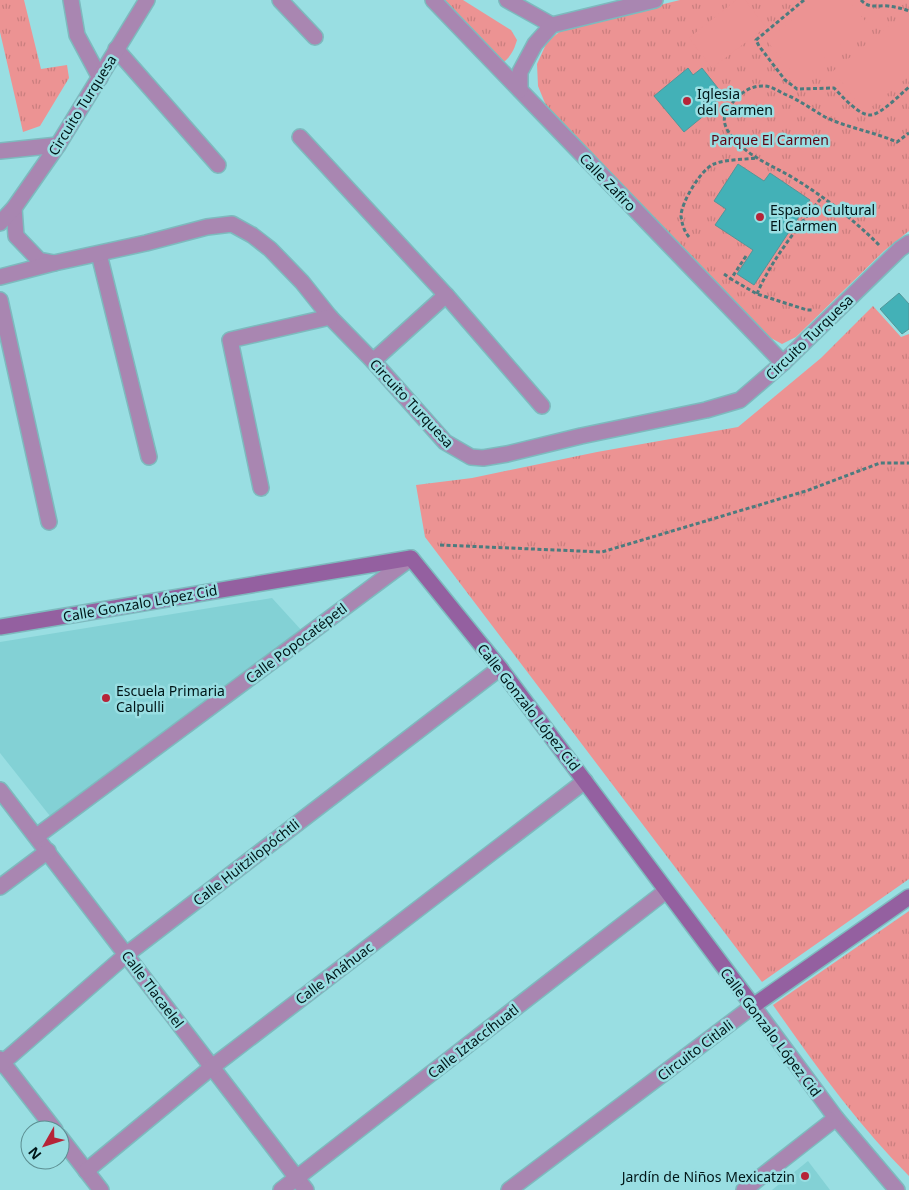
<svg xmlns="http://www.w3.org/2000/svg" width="909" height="1190" font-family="'Noto Sans',sans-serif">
	<defs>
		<pattern id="grass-tufts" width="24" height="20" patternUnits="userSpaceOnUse" patternTransform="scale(1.25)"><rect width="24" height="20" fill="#ec9393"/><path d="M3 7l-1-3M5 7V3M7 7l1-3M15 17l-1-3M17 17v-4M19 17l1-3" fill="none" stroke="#c97e7e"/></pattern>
	</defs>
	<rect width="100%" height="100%" fill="#99dee2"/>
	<g fill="#83d1d5">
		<path d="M272 598 303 632 50 816 0 753V642Z"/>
		<path d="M808 1161 830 1190H772Z"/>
	</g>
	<g fill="url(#grass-tufts)">
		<path d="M0 0H24L41 69 67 65 69 78 40 126 23 132 0 32Z"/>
		<path d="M444 0H463L511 30 517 40C514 50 511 56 503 63L443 3Z"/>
		<path d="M680 0H909V231L884 251 796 337 782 344 769 337 547 108 538 86 537 64 547 42 563 29Z"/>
		<path d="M873 306 901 337 909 334V879L762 982 425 537 416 485 472 478 597 452 738 427 821 358Z"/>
		<path d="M909 911V1176C858 1125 815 1065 773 1005Z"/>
	</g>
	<g fill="#ec9393">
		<path d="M736 0H745L766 27 712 68 689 38Z"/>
		<path d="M816 0H848L867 23 798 79 767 41Z"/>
		<path d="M904 14 909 20V76L865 112 833 71Z"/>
	</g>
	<g fill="#43b1b7" stroke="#529699">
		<path d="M688 68 693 75 702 68 721 92 713 98 718 104 684 132 654 96Z"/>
		<path d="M738 164 764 181 770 173 810 200 754 285 737 274 753 250 715 225 726 209 714 201Z"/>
		<path d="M899 293 909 304V329L902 334 880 309Z"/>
	</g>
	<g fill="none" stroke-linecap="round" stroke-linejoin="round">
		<g stroke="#7dbabe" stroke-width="18">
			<g id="street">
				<path d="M71 0 77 35 100 78"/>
				<path d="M280 0 315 37"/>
				<path d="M433 0 783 363"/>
				<path d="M507 0 552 25"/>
				<path d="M116 49 218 165"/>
				<path d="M520 90V72L535 44 552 25 655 0"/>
				<path d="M300 137 446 295 542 406"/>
				<path d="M0 151 58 145"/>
				<path d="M14 208 16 236 39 260 54 263"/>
				<path d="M0 223 14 208 58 145 147 0"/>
				<path d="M99 254 149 457"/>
				<path d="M0 277 54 263 146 243 207 227 232 224 252 235 270 249 302 282 330 317 373 361 445 442 471 457 483 458 507 454 581 436 706 410 740 400 783 363 900 249 909 243"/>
				<path d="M0 300 49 522"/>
				<path d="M373 361 446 295"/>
				<path d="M261 488 230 340 330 317"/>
				<path d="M0 790 306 1190"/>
				<path d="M37 836 411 558"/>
				<path d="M0 887 48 851"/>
				<path d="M0 1059 55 1130"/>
				<path d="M0 1065 127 954 500 668"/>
				<path d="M60 1137 101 1190"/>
				<path d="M86 1171 212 1067 585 781"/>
				<path d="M281 1190 666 891"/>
				<path d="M509 1190 753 1006 836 1118 897 1190"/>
				<path d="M744 1190 836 1118"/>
			</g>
		</g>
		<g stroke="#7dbabe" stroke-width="18">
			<path id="secondary" d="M0 627 411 558 500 668 753 1006 909 897"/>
		</g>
		<g stroke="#4d7b7e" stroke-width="3" stroke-dasharray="4 2.5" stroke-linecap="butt">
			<path d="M804 0 756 40 759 46 785 80 797 89 834 88C842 96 859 116 871 115 881 114 901 94 909 87"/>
			<path d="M861 0C869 9 878 5 888 6 895 7 902 8 909 11"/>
			<path d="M689 237C684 231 682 224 681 216 681 203 701 169 714 164 726 159 742 160 756 158"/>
			<path d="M879 245C854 220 826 198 795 179 774 166 752 159 735 140 728 133 721 122 726 113 733 99 747 85 764 86 772 86 781 93 789 96 802 102 813 110 825 117 848 128 874 132 897 142L909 133"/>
			<path d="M746 256 731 279 757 294 807 310H813"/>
			<path d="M724 274 731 279"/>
			<path d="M757 294C771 260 799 226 822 197"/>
			<path d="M440 545 602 552 806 491 880 463H909"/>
		</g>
		<use href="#street" stroke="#a986b1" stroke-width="15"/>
		<use href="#secondary" stroke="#9460a0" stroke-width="15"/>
	</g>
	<g fill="#b62438" stroke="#99dee2" stroke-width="2">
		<circle cx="687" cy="101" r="5"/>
		<circle cx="760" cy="217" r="5"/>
		<circle cx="106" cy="698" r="5"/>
		<circle cx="805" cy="1176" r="5"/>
	</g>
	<g text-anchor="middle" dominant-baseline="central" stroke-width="5" stroke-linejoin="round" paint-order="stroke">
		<g font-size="14" fill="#001618" stroke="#99dee2" text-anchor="start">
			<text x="697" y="93">Iglesia<tspan x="697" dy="16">del Carmen</tspan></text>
			<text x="770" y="209">Espacio Cultural<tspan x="770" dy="16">El Carmen</tspan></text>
			<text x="116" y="690">Escuela Primaria<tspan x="116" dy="16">Calpulli</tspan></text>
			<text x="795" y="1176" text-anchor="end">Jardín de Niños Mexicatzin</text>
		</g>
		<g font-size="14" fill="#001618" stroke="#99dee2">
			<text transform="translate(82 105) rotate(-58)">Circuito Turquesa</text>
			<text transform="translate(608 182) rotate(46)">Calle Zafiro</text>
			<text transform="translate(809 337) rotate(-44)">Circuito Turquesa</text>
			<text transform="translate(412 403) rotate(47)">Circuito Turquesa</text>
			<text transform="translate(140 603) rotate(-10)">Calle Gonzalo López Cid</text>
			<text transform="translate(296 643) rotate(-37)">Calle Popocatépetl</text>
			<text transform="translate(529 707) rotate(52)">Calle Gonzalo López Cid</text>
			<text transform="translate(246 862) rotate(-38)">Calle Huitzilopóchtli</text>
			<text transform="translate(334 973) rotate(-37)">Calle Anáhuac</text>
			<text transform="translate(153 989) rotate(53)">Calle Tlacaelel</text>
			<text transform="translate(771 1032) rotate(53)">Calle Gonzalo López Cid</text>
			<text transform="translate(473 1041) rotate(-38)">Calle Iztaccíhuatl</text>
			<text transform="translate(695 1050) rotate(-37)">Circuito Citlali</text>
		</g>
		<g font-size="14" fill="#5c0514" stroke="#99dee2">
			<text x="770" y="139">Parque El Carmen</text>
		</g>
	</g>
	<g transform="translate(45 1145) rotate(231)"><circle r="24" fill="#99dee2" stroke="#5c8e91"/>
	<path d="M0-4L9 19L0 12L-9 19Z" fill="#b62438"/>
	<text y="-8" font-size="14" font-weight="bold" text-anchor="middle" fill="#001618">N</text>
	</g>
</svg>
